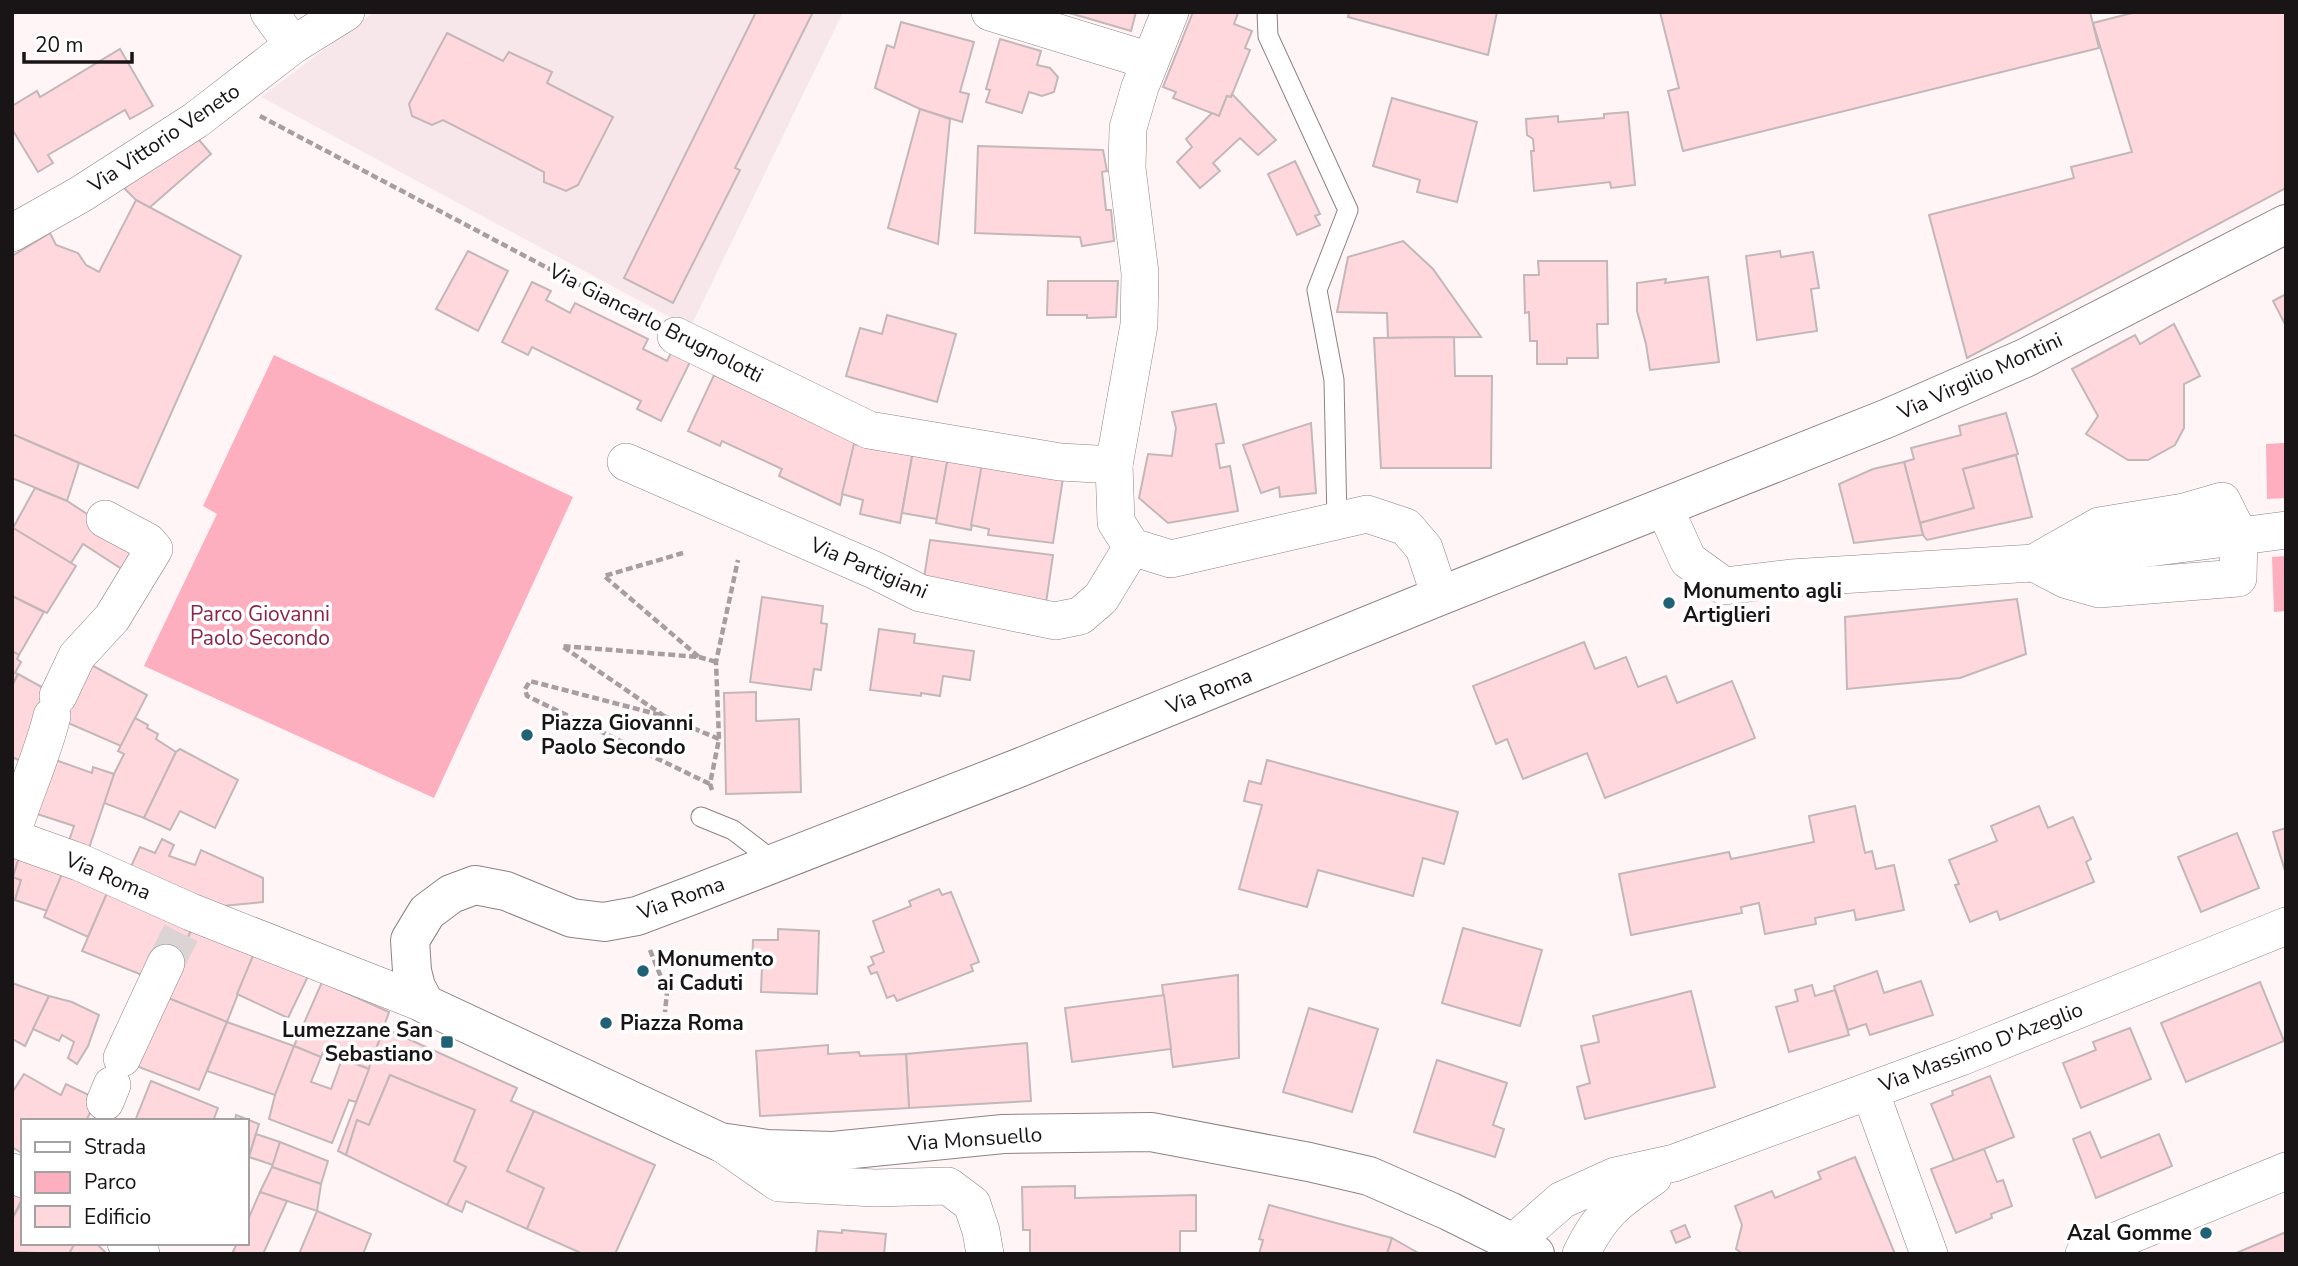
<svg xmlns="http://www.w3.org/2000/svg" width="2298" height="1266" font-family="'Nunito Sans',sans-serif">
	<rect width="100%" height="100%" fill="#fff5f7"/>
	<path fill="#f8e7ea" d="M374 12H843L690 328 261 97Z"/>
	<g fill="#feafbf">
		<path d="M274 355 573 497 434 798 144 666 217 514 203 506Z"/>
		<path d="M2284 429H2286V498L2267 499 2266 444 2284 443Z"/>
		<path d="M2286 556V611L2274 612 2272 557Z"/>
	</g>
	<g fill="#ffd8de" stroke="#c3b7b9" stroke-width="2">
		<path d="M756 12H813L735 168 740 170 673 303 624 278Z"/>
		<path d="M1066 12H1136L1131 31Z"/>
		<path d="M1193 12H1235L1238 13 1234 24 1252 31 1245 48 1250 50 1231 97 1227 96 1219 116 1173 98 1176 92 1163 87Z"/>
		<path d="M1349 12H1497L1488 55 1348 17Z"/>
		<path d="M1660 12H2090L2099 48 1683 151 1668 91 1679 88Z"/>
		<path d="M2136 12H2286V188L1967 358 1929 215 2074 178 2071 167 2132 152 2093 23Z"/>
		<path d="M901 22 974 42 960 92 969 94 962 122 920 109 875 88 887 45 894 48Z"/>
		<path d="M447 33 503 61 509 52 552 72 547 83 613 117 578 185 566 191 544 182V172L443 120 432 125 412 116 409 104Z"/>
		<path d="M1000 39 1041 51 1037 65 1050 68 1058 77 1054 92 1042 96 1029 92 1022 113 986 102 990 90 986 89Z"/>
		<path d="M120 49 153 106 130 119 125 110 48 155 53 163 38 172 12 129V106L37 91 40 97Z"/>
		<path d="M1232 94 1276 140 1258 155 1240 138 1213 163 1220 171 1200 188 1177 162 1192 147 1186 139 1212 113 1219 116 1227 96 1231 97Z"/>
		<path d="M1392 98 1477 122 1457 202 1417 192 1420 180 1373 166Z"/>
		<path d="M920 109 950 119 938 244 888 228Z"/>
		<path d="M1628 112 1635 185 1611 188 1610 182 1534 191 1531 151H1534L1533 139 1527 135 1526 119 1558 116V122L1604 118V114Z"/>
		<path d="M194 134 211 154 149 208 136 200 124 188Z"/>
		<path d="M978 146 1103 150 1107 171 1102 172 1106 210H1111L1114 241 1082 246 1080 237 975 233Z"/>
		<path d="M1295 161 1320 214 1315 216 1320 225 1297 235 1268 174Z"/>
		<path d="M136 200 241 256 138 488 12 434V256L50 233 56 245 78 253 86 265 99 272Z"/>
		<path d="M1403 241 1433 269 1481 337 1388 338 1387 313 1337 312 1348 257Z"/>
		<path d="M468 251 508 271 478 331 436 309Z"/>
		<path d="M1780 251 1781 257 1813 252 1819 288 1811 289 1817 331 1757 340 1746 256Z"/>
		<path d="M1538 261H1607L1608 324H1597L1598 358H1567V364H1537V341H1530L1529 312 1525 313 1524 275H1539Z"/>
		<path d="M1708 277 1719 362 1650 370 1646 344 1637 311V283L1666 279 1665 283Z"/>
		<path d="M1048 281H1118L1116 317 1087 318V315H1047Z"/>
		<path d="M532 282 551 291 546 300 570 313 575 303 648 339 643 349 667 361 672 351 691 360 661 421 637 409 641 401 532 347 528 355 502 342Z"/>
		<path d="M2286 294V326L2273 301Z"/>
		<path d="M887 315 956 334 937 402 846 376 860 328 882 334Z"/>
		<path d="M2174 324 2200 376 2184 384V428L2175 445 2148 460H2128L2086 434 2098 416 2072 369 2135 335 2140 344Z"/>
		<path d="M1454 337 1455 376H1492L1491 468H1381L1374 338Z"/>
		<path d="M714 375 855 442 840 505 779 476 782 469 722 441 720 446 688 431Z"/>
		<path d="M1216 404 1224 443 1216 444 1220 468 1230 466 1238 511 1168 523 1139 498 1148 454 1172 456 1176 428 1172 412Z"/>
		<path d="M2006 413 2018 454 1963 469 1974 508 1920 523 1904 462 1914 459 1911 448 1961 435 1959 426Z"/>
		<path d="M1311 423 1316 493 1280 497 1279 487 1261 493 1243 445Z"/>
		<path d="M12 434 79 463 67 501 12 478Z"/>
		<path d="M858 442 913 451 900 523 860 514 863 500 842 494 854 444 858 445Z"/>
		<path d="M913 451 948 457 937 519 902 513Z"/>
		<path d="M2016 455 2032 517 1927 540 1923 535 1920 523 1974 508 1963 469Z"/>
		<path d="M948 457 983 463 971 530 936 523Z"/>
		<path d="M1904 462 1923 535 1854 543 1839 484 1873 469Z"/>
		<path d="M982 464 1063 478 1053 543 988 535 989 529 971 525Z"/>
		<path d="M35 488 67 501 140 548 128 573 83 544 71 563 13 528Z"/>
		<path d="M13 528 76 566 47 613 12 596Z"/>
		<path d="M930 540 1053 555 1046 603 923 584Z"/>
		<path d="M12 596 44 612 19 655 12 651Z"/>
		<path d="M762 597 823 606 821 623 827 624 821 670 814 669 811 690 750 682Z"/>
		<path d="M2017 599 2026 654 1960 678 1847 689 1845 617Z"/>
		<path d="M879 629 915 634 914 643 974 651 970 680 943 676 940 696 921 693V696L870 690Z"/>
		<path d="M1584 642 1595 669 1626 657 1638 687 1666 676 1677 703 1732 681 1755 738 1605 798 1587 753 1523 779 1507 739 1496 744 1473 686Z"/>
		<path d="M12 651 19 655 17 659 21 662 15 673 18 674 12 686Z"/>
		<path d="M84 661 147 695 121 746 52 716Z"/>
		<path d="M18 674 49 691 29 765 12 757V686Z"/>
		<path d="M756 692V721L799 719 801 792 726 794 724 693Z"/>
		<path d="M135 718 148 725 147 728 158 734 156 739 176 752 144 818 104 803 114 774 124 754 118 751Z"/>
		<path d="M180 749 238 780 215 828 180 811 170 830 144 818 176 752Z"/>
		<path d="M47 757 92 773 93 767 114 774 86 857 66 850 74 826 28 811Z"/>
		<path d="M1267 760 1458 812 1444 864 1423 858 1413 896 1318 870 1307 907 1239 889 1262 805 1244 801 1249 781 1261 784Z"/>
		<path d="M1855 806 1865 853 1872 851 1876 869 1894 865 1904 910 1856 920 1854 910 1815 918 1816 924 1765 934 1759 903 1741 907 1742 913 1631 935 1619 874 1729 852 1731 859 1814 842 1809 816Z"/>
		<path d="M2039 806 2048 828 2073 817 2091 859 2086 862 2094 882 2000 920 1997 911 1970 922 1955 885 1959 884 1949 860 1997 841 1991 826Z"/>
		<path d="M2286 828V874L2273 832Z"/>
		<path d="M2237 833 2259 888 2201 912 2178 857Z"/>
		<path d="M162 839 174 845 169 856 195 865 201 850 263 878V902L223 906 127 875 140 847 155 853Z"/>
		<path d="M12 852 20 854 13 877 21 880 15 900 12 899Z"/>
		<path d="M20 854 65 867 47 911 15 900 21 880 13 877Z"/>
		<path d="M66 864 111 884 88 937 44 917Z"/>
		<path d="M111 884 195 922 175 966 147 977 82 951Z"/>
		<path d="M939 889 942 895 951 892 979 962 971 965 973 971 897 1001 894 995 887 998 877 972 871 974 868 967 874 964 871 957 884 952 873 921 911 906 909 901Z"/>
		<path d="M195 922 255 951 227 1022 161 995Z"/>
		<path d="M1463 928 1542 950 1520 1026 1442 1003Z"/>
		<path d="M778 929 819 931 817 994 761 992 762 966H752L753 940H778Z"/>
		<path d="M255 951 310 972 288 1018 237 994Z"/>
		<path d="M1877 971 1884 993 1921 981 1933 1015 1870 1035 1866 1024 1848 1030 1834 986Z"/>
		<path d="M1238 975 1239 1058 1173 1067 1162 985Z"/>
		<path d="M322 982 389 1012 369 1069 324 1051 321 1057 294 1046Z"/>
		<path d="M2260 982 2284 1041 2186 1082 2161 1023Z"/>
		<path d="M12 983 49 996 25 1046 12 1039Z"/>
		<path d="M1812 985 1815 996 1835 990 1849 1035 1789 1052 1776 1007 1798 1001 1795 990Z"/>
		<path d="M1691 991 1715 1087 1585 1119 1577 1087 1590 1083 1581 1046 1599 1042 1593 1016Z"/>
		<path d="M161 995 227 1022 199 1090 131 1064Z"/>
		<path d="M1164 995 1171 1049 1072 1062 1065 1008Z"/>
		<path d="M49 996 72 1002 99 1015 88 1046 77 1064 68 1058 74 1042 62 1035 59 1041 33 1029Z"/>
		<path d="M1309 1008 1378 1029 1352 1112 1283 1092Z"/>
		<path d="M227 1022 294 1046 275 1095 207 1071Z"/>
		<path d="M384 1028 517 1088 511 1101 534 1111 507 1171 544 1188 527 1229 466 1201 462 1212 447 1205 466 1167 454 1161 475 1110 390 1075 369 1125 357 1120 346 1155 338 1151Z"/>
		<path d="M2130 1028 2151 1079 2081 1108 2063 1063 2096 1050 2093 1042Z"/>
		<path d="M1027 1043 1031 1101 909 1108 906 1054Z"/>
		<path d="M828 1045V1054L859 1052 860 1056 906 1054 909 1108 760 1116 756 1051Z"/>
		<path d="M294 1046 321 1057 311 1082 331 1089 342 1059 369 1069 356 1102 349 1100 332 1143 269 1119 275 1095Z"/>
		<path d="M1437 1060 1507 1083 1493 1125 1504 1129 1495 1157 1414 1132Z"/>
		<path d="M24 1074 61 1095 66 1084 97 1099 86 1121H23V1154L12 1147V1093Z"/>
		<path d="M390 1075 475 1110 454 1161 466 1167 447 1205 346 1155 357 1120 369 1125Z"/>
		<path d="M1990 1076 2014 1137 1954 1161 1931 1104 1953 1095 1952 1091Z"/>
		<path d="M151 1081 218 1108 213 1121H135Z"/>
		<path d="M534 1111 655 1165 615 1254H583L527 1229 544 1188 507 1171Z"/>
		<path d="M236 1115 259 1124 247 1162V1121H235Z"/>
		<path d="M2090 1132 2101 1158 2159 1134 2172 1166 2096 1198 2073 1139Z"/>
		<path d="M256 1134 280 1142 273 1165 249 1157Z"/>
		<path d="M280 1142 328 1161 321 1184 272 1167Z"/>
		<path d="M1984 1149 1997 1182 2003 1180 2012 1206 1991 1214 1992 1218 1956 1233 1931 1169Z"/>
		<path d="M1855 1157 1895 1254H1743L1736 1249 1742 1225 1735 1206 1772 1191 1775 1198 1821 1179 1818 1172Z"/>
		<path d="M272 1167 321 1184 317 1211 260 1192Z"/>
		<path d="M1075 1186V1198L1196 1195V1231H1180V1254H1030V1230H1023L1022 1187Z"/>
		<path d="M12 1191 23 1197 12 1219Z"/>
		<path d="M260 1192 287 1201 263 1254H232L237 1243H247V1222Z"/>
		<path d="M23 1200V1243H75L69 1254 12 1252V1219Z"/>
		<path d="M1269 1205 1392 1238 1387 1254H1259L1263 1240 1259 1239Z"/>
		<path d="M317 1211 371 1234 363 1254H299Z"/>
		<path d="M1685 1225 1690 1237 1676 1243 1671 1231Z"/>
		<path d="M842 1230 886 1234 884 1254H816L818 1231 842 1233Z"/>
		<path d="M2286 1232V1254H2234Z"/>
		<path d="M1392 1238 1420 1254H1387Z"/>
		<path d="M75 1243H96L107 1254H69Z"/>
	</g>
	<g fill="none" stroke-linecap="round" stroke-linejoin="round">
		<path stroke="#dcd3d5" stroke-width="37" stroke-dasharray="37 18" stroke-linecap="butt" d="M166 963 181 933"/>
		<g stroke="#8d8284" stroke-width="21">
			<g id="lane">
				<path d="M1267 12 1268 36 1348 210 1317 290 1334 380 1337 521"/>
				<path d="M701 817 733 830 776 863"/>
			</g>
		</g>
		<g stroke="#8d8284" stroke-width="38">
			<g id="street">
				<path d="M269 12 293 45"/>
				<path d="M990 12 1150 61"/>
				<path d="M1170 12 1140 87 1128 128 1127 168 1140 273 1139 325 1114 465 1116 522 1132 547 1171 559 1367 514 1406 527 1424 548 1440 596"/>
				<path d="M12 233 81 194 196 120 293 45 346 12"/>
				<path d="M676 336 869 430 1060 462 1114 465"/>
				<path d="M626 462 874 570 920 593 1055 621 1080 616 1101 598 1132 547"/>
				<path d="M1664 507 1688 560 1724 586 1791 578 2034 563 2067 580 2099 589 2238 578 2239 535 2222 501 2184 512 2099 526 2034 563"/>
				<path d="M2049 561 2286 530"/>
				<path d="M58 696 77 656 112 618 154 549 148 542 105 519"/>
				<path d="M12 834C24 794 42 757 52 716"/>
				<path d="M12 838 79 862 191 912 425 1004"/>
				<path d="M122 1058 166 963"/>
				<path d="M1870 1091 1929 1254"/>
				<path d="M105 1102 112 1085"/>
				<path d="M720 1142 779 1183 875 1188 948 1186 972 1204 981 1231 985 1254"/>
				<path d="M12 1172 23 1179"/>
				<path d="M126 1243 141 1254"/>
				<path d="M1513 1243 1562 1200 1615 1176 1674 1163 1961 1057 2286 926"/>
				<path d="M1581 1254C1601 1213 1616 1202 1653 1177"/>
				<path d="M2084 1254 2286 1171"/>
			</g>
		</g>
		<g stroke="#8d8284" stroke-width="40">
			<path id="secondary" d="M1535 1254 1449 1211 1369 1176 1309 1162 1151 1132 1003 1134 833 1151 767 1149 720 1142 425 1004 416 987 412 971 410 940 427 912 451 894 475 885 506 891 572 918 604 922 637 916 690 896 1016 769 1440 596 1888 418 2025 358 2286 224"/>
		</g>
		<g stroke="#a69ea0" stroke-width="4.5" stroke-dasharray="7 3.5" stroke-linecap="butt">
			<path d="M260 116 646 320"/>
			<path d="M683 553 604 576 699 657 562 646 664 716 530 681 525 689 527 696 710 784"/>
			<path d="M699 657 716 662"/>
			<path d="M664 716 719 739"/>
			<path d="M712 790 710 784 719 739 716 662 738 560"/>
			<path d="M650 950 667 992 665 1012"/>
		</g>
		<use href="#lane" stroke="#fff" stroke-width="19"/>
		<use href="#street" stroke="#fff" stroke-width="37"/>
		<use href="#secondary" stroke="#fff" stroke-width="38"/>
	</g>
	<g fill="#206175" stroke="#fff" stroke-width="2.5">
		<circle cx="1669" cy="603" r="7"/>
		<circle cx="527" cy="735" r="7"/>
		<circle cx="643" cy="971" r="7"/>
		<circle cx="606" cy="1023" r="7"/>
		<rect x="440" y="1035" width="14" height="14" rx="3.5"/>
		<circle cx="2206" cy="1233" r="7"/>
	</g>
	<g text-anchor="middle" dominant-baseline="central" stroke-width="7" stroke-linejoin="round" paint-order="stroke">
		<g font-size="21" fill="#191516" stroke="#fff">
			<text transform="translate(164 138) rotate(-34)">Via Vittorio Veneto</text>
			<text transform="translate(656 323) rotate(27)">Via Giancarlo Brugnolotti</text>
			<text transform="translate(1980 376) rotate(-25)">Via Virgilio Montini</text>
			<text transform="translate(869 568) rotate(23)">Via Partigiani</text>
			<text transform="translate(1209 691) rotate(-22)">Via Roma</text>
			<text transform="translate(108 876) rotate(23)">Via Roma</text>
			<text transform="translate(681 898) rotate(-20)">Via Roma</text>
			<text transform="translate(1981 1047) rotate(-21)">Via Massimo D'Azeglio</text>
			<text transform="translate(975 1139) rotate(-4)">Via Monsuello</text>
		</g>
		<g font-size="21" font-weight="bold" fill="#191516" stroke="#fff" text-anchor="start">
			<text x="1683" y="591">Monumento agli<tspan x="1683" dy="24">Artiglieri</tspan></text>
			<text x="541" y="723">Piazza Giovanni<tspan x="541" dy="24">Paolo Secondo</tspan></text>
			<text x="657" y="959">Monumento<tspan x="657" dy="24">ai Caduti</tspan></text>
			<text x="620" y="1023">Piazza Roma</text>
			<text x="433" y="1030" text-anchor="end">Lumezzane San<tspan x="433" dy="24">Sebastiano</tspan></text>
			<text x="2192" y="1233" text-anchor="end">Azal Gomme</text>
		</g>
		<g font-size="21" fill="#8d2446" stroke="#fff">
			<text x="260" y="614">Parco Giovanni<tspan x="260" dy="24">Paolo Secondo</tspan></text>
		</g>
	</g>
	<rect width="2298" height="1266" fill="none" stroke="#191516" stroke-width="28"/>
	<rect x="21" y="1119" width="228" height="126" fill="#ffffff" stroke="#a3a1a2" stroke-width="2"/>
	<rect x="35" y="1142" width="35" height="10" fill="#ffffff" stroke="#a3a1a2" stroke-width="2"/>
	<text x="84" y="1154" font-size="21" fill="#191516">Strada</text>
	<rect x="35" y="1172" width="35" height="21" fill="#feafbf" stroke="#a3a1a2" stroke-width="2"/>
	<text x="84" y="1189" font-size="21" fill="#191516">Parco</text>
	<rect x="35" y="1206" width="35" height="21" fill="#ffd8de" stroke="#a3a1a2" stroke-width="2"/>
	<text x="84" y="1224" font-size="21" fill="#191516">Edificio</text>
	<path d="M24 52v10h108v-10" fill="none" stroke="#191516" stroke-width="3.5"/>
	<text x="35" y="52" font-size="21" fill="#191516" stroke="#ffffff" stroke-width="5" paint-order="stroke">20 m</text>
</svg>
